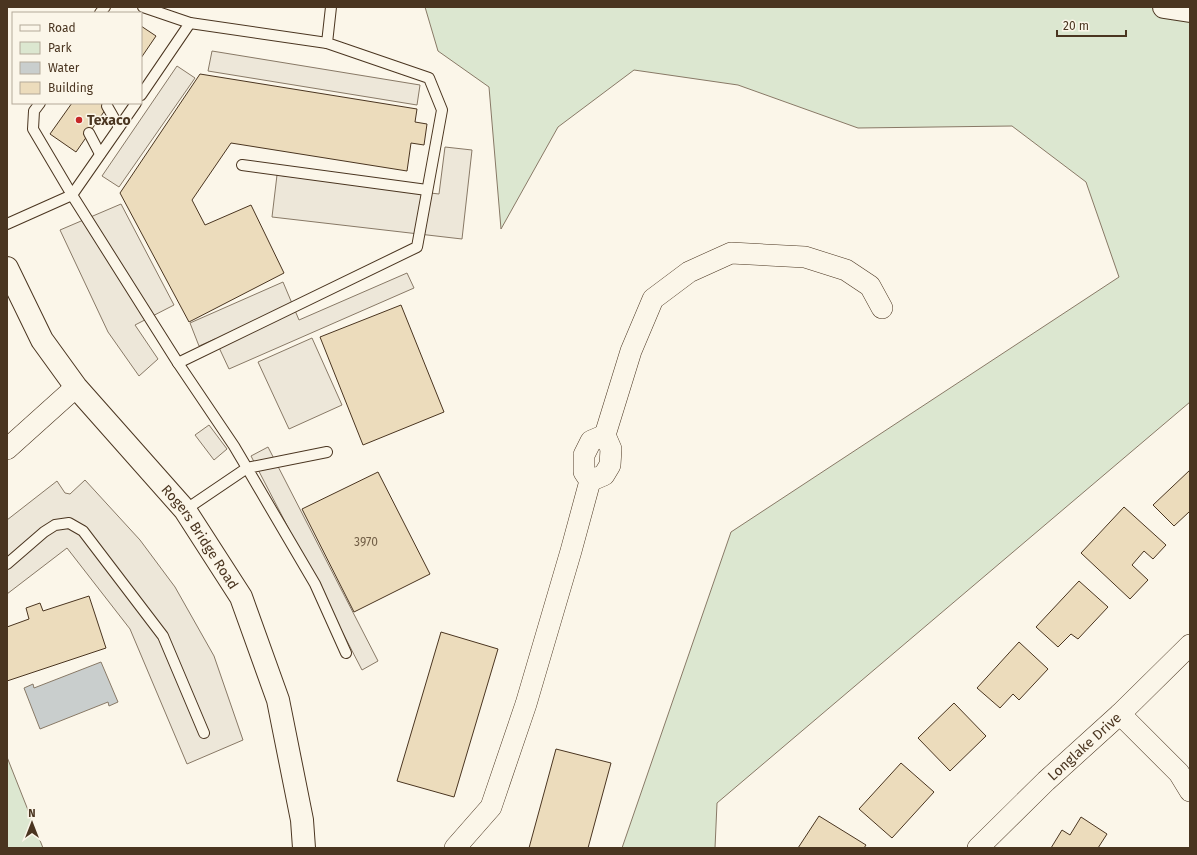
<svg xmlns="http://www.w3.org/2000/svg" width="1197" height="855" font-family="'Fira Sans',sans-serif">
	<rect width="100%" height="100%" fill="#fbf6e9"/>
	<g fill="#dce7d0" stroke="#887966">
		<path d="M425 7H1190V402L717 803 715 848H622L731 532 1119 277 1086 182 1012 126 858 128 738 85 634 70 558 127 501 229 489 87 438 51Z"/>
		<path d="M7 757 43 848H7Z"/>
	</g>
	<g fill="#ede7d9" stroke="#887966">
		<path d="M212 51 420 85 417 105 208 71Z"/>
		<path d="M177 66 195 78 119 187 102 176Z"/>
		<path d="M445 147 472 150 462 239 272 217 277 175 439 194Z"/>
		<path d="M121 204 174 305 135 325 158 359 139 376 108 332 60 230Z"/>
		<path d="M407 273 414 288 229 369 215 339 199 346 190 323 283 282 299 320Z"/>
		<path d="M312 338 342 405 289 429 258 362Z"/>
		<path d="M209 425 227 449 214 460 195 435Z"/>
		<path d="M268 447 378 661 362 670 251 456Z"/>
		<path d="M85 480 140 540 175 587 214 656 243 740 187 764 130 629 67 548 7 594V520L57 481 65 493 70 494Z"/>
	</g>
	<path fill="#c9cecd" stroke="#887966" d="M101 662 118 702 109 706 108 702 40 729 24 688 33 684 34 688Z"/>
	<g fill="#ecdcbc" stroke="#4a3520">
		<path d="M141 26 156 36 141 58Z"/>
		<path d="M200 74 417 109 415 122 427 124 424 145 411 143 407 171 231 143 192 200 205 225 251 205 284 273 189 322 120 193Z"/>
		<path d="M72 103H110L76 152 50 134Z"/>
		<path d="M401 305 444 412 363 445 320 337Z"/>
		<path d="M1190 470V513L1189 512 1174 526 1153 505Z"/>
		<path d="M378 472 430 574 354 612 302 509Z"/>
		<path d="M1124 507 1166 545 1153 559 1144 551 1132 565 1148 580 1130 599 1081 553Z"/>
		<path d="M1079 581 1108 607 1078 639 1071 634 1058 647 1036 627Z"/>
		<path d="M89 596 106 648 7 681V627L29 619 26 608 40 603 43 611Z"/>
		<path d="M441 632 498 649 454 797 397 781Z"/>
		<path d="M1019 642 1048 669 1019 700 1013 694 1000 708 977 688Z"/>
		<path d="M954 703 986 736 950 771 918 738Z"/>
		<path d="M556 749 611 763 588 848H529Z"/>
		<path d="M901 763 934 792 892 838 859 809Z"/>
		<path d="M819 816 866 845 864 848H798Z"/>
		<path d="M1081 817 1107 834 1098 848H1051L1062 830 1070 835Z"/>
	</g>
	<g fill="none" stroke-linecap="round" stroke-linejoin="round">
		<g stroke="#4a3520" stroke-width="12">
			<g id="lane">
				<path d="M143 7 190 23 327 43"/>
				<path d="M100 13 105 7"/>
				<path d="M141 95 190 23"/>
				<path d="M136 103 72 195 178 363"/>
				<path d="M107 106 119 127"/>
				<path d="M89 133 100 154"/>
				<path d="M242 165 427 190"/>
				<path d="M7 224 72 195 33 129 34 111 40 103"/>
				<path d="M327 452 247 468 315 584 346 653"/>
				<path d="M185 510 247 468 234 446 178 363 417 247 442 110 429 78 327 43 331 7"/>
				<path d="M7 564 44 532 55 525 69 523 83 531 163 636 204 733"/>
			</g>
		</g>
		<g stroke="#4a3520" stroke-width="22">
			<g id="street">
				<path d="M7 449 76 387"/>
				<path d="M590 481 604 475 610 465 611 449 605 435 631 351 653 299 689 272 731 253 805 257 846 270 870 286 882 308"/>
				<path d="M1120 714 1179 773 1190 791"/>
				<path d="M455 848 491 807 526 704 571 551 590 481 584 472V455L591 441 605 435"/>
				<path id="s1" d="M978 848 1046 781 1120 714 1190 645"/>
			</g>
		</g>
		<g stroke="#4a3520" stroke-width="24">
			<g id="secondary">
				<path id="s2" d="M7 268 42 340 76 387 185 510 241 597 278 700 302 820 304 848"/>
			</g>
		</g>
		<g stroke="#4a3520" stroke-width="24">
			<path id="highway" d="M1164 7 1190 11"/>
		</g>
		<use href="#lane" stroke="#fbf6e9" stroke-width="10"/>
		<use href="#street" stroke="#fbf6e9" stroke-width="21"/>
		<use href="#secondary" stroke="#fbf6e9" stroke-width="22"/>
		<use href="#highway" stroke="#fbf6e9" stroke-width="22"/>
	</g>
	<circle fill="#c62828" stroke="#fbf6e9" stroke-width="1.5" cx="79" cy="120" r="4"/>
	<g text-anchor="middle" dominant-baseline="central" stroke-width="3" stroke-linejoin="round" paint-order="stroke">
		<g font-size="12" fill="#725f47">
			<text x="366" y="542">3970</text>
		</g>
		<g font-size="14" font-weight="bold" fill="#4a3520" stroke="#fbf6e9" text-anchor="start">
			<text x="87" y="120">Texaco</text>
		</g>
		<g font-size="14" fill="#4a3520" stroke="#fbf6e9">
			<text stroke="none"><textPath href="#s2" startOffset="333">Rogers Bridge Road</textPath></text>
			<text stroke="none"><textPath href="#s1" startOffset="147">Longlake Drive</textPath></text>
		</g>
	</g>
	<rect width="1197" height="855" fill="none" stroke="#4a3520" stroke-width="16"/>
	<rect x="12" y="12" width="130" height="92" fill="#fbf6e9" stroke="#b4a999"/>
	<rect x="20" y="25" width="20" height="6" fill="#fbf6e9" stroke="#b4a999"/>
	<text x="48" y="32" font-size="12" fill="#4a3520">Road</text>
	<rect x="20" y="42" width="20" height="12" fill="#dce7d0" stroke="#b4a999"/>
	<text x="48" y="52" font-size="12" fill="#4a3520">Park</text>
	<rect x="20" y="62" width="20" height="12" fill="#c9cecd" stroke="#b4a999"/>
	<text x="48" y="72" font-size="12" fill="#4a3520">Water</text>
	<rect x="20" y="82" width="20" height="12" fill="#ecdcbc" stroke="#b4a999"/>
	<text x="48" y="92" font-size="12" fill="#4a3520">Building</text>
	<g transform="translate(32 823)" stroke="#fbf6e9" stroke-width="3" paint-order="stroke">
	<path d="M0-3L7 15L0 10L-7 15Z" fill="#4a3520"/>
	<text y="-6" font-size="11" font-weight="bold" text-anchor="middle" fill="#4a3520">N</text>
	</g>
	<path d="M1057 30v6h69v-6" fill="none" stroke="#4a3520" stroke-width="2"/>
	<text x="1063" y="30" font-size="12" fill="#4a3520" stroke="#fbf6e9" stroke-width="3" paint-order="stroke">20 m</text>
</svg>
